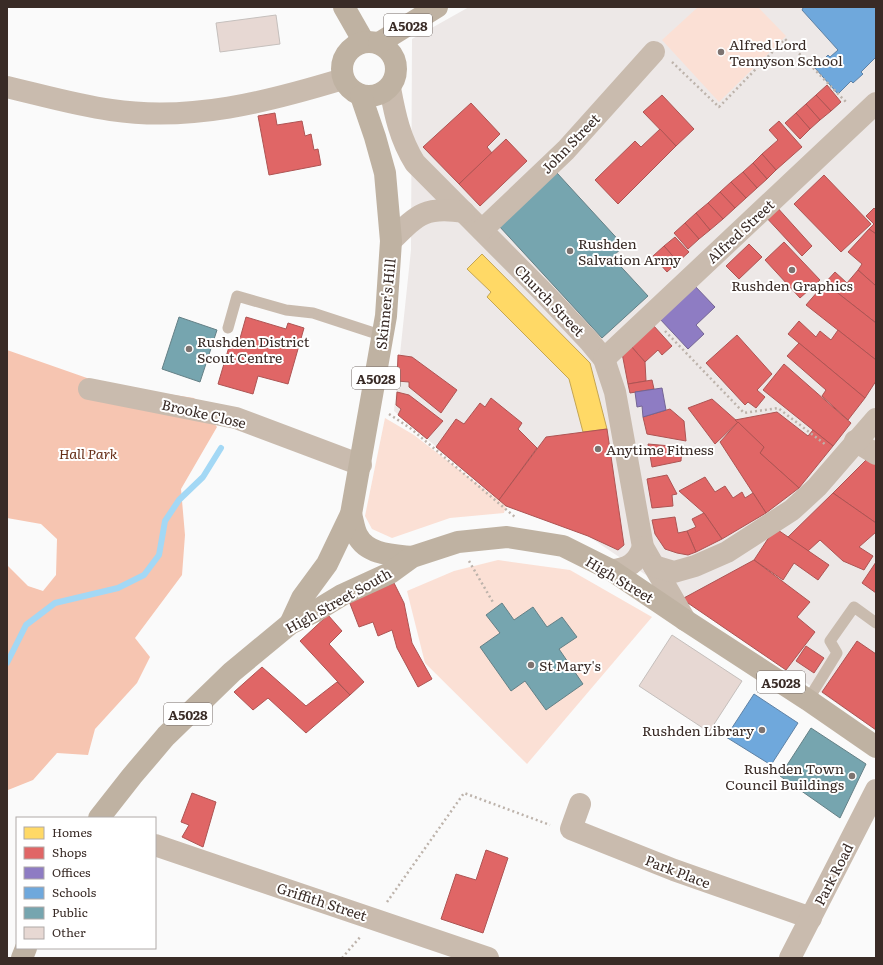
<svg xmlns="http://www.w3.org/2000/svg" width="883" height="965" font-family="Literata,serif">
	<rect width="100%" height="100%" fill="#fafafa"/>
	<path fill="#ede8e7" d="M469 7H876V730L588 536 506 506 394 411 411 250 412 39Z"/>
	<g fill="#fbe0d5">
		<path d="M698 7H758L786 36 719 102 662 40Z"/>
		<path d="M385 418 414 435 506 506 504 513 450 518 392 538 372 529 365 516Z"/>
		<path d="M498 560 570 570 652 617 527 764 425 663 407 591 454 571Z"/>
	</g>
	<path fill="#f6c5b1" d="M7 350 107 385 194 398 217 427 181 489 185 535 182 575 135 638 150 657 137 683 95 729 88 755 57 753 33 780 8 790 7 565 28 586 43 591 56 575 57 539 41 524 7 518Z"/>
	<path fill="#ffd966" stroke="#c4a553" d="M482 254 590 363 607 429 583 432 569 379 487 297 491 292 467 269Z"/>
	<g fill="#e06666" stroke="#ae5453">
		<path d="M827 85 841 102 831 111 816 95Z"/>
		<path d="M662 95 694 129 676 146 643 112Z"/>
		<path d="M816 95 831 111 820 120 806 104Z"/>
		<path d="M471 103 500 134 487 147 492 153 459 184 423 147Z"/>
		<path d="M806 104 820 120 810 129 796 113Z"/>
		<path d="M275 113 277 125 302 121 305 136 311 134 314 150 318 149 321 165 269 175 258 116Z"/>
		<path d="M796 113 810 129 800 139 785 123Z"/>
		<path d="M779 121 802 147 776 170 762 154 778 140 769 130Z"/>
		<path d="M660 129 676 146 618 204 595 180 635 141 641 147Z"/>
		<path d="M506 139 527 161 480 206 459 184Z"/>
		<path d="M762 154 776 170 767 179 753 163Z"/>
		<path d="M753 163 767 179 757 188 743 172Z"/>
		<path d="M743 172 757 188 746 198 731 182Z"/>
		<path d="M824 175 871 224 841 252 794 204Z"/>
		<path d="M731 182 746 198 735 208 720 192Z"/>
		<path d="M720 192 735 208 723 219 708 203Z"/>
		<path d="M708 203 723 219 710 230 696 213Z"/>
		<path d="M775 205 812 246 802 256 764 215Z"/>
		<path d="M874 208 876 210V234L869 229 874 224 866 216Z"/>
		<path d="M696 213 710 230 699 239 685 223Z"/>
		<path d="M685 223 699 239 688 249 674 233Z"/>
		<path d="M869 229 876 234V286L858 270 862 264 848 252Z"/>
		<path d="M675 237 689 252 678 262 664 246Z"/>
		<path d="M784 242 820 280 800 298 765 260Z"/>
		<path d="M749 244 762 257 739 279 726 266Z"/>
		<path d="M664 246 678 262 667 272 653 256Z"/>
		<path d="M858 270 876 286V323L825 283 835 272 847 283Z"/>
		<path d="M825 283 876 323V360L806 305Z"/>
		<path d="M246 317 286 329 288 323 304 328 288 384 258 376 253 394 218 384 231 340 239 342Z"/>
		<path d="M799 321 816 337 820 331 831 340 838 330 876 360V381L865 398 788 334Z"/>
		<path d="M653 325 672 346 662 355 658 350 645 362 630 345Z"/>
		<path d="M737 335 772 374 757 390 765 397 756 408 748 402 745 405 706 363Z"/>
		<path d="M799 343 865 398 848 420 822 396 826 390 787 356Z"/>
		<path d="M630 345 645 362 646 381 628 384 622 353Z"/>
		<path d="M398 355 412 357 457 390 441 413 409 387V382L397 381Z"/>
		<path d="M784 364 851 423 833 446 763 390Z"/>
		<path d="M652 380 654 389 630 393 628 384Z"/>
		<path d="M397 392 409 395 443 421 427 439 398 415 401 409 396 405Z"/>
		<path d="M491 398 522 423 518 429 537 448 499 500 436 447 456 419 464 424 480 403 485 407Z"/>
		<path d="M712 399 738 422 715 444 688 408Z"/>
		<path d="M670 409 684 421 686 441 647 434 643 417Z"/>
		<path d="M777 412 808 436 813 430 833 446 799 488 760 453 764 447 735 420Z"/>
		<path d="M738 422 764 447 760 453 799 488 766 513 720 442Z"/>
		<path d="M607 429 624 545 618 550 588 536 506 506 499 500 546 437Z"/>
		<path d="M648 444 682 447 681 461 652 467Z"/>
		<path d="M867 459 876 465V523L833 493Z"/>
		<path d="M667 475 677 494 672 495 673 506 652 508 647 479Z"/>
		<path d="M705 477 715 492 725 486 733 498 742 492 745 498 753 493 766 513 722 539 704 513 679 491Z"/>
		<path d="M833 493 876 523V532L859 547 873 556 864 570 843 561 820 540 808 551 788 537Z"/>
		<path d="M704 513 722 539 696 552 687 531 696 527 692 519Z"/>
		<path d="M675 517 678 533 687 531 696 552 688 555 677 553 665 549 655 534 652 520Z"/>
		<path d="M775 528 829 565 818 580 794 563 783 580 754 560Z"/>
		<path d="M754 560 810 602 797 617 815 632 786 670 682 599Z"/>
		<path d="M876 562V593L862 583Z"/>
		<path d="M394 583 404 603 412 643 432 679 418 687 397 648 392 630 378 636 373 622 359 627 349 601Z"/>
		<path d="M328 615 342 631 329 644 364 682 350 695 300 641Z"/>
		<path d="M857 641 876 654V730L822 692Z"/>
		<path d="M806 646 824 658 814 673 796 661Z"/>
		<path d="M262 667 306 706 337 682 350 695 306 733 268 698 253 710 234 692Z"/>
		<path d="M192 793 216 802 203 847 182 837 189 825 181 822Z"/>
		<path d="M486 850 508 858 483 933 441 919 456 874 476 880Z"/>
	</g>
	<g fill="#8e7cc3" stroke="#746494">
		<path d="M694 285 715 307 696 325 704 334 688 349 659 318Z"/>
		<path d="M662 388 666 410 643 417 642 406 637 407 635 392Z"/>
	</g>
	<g fill="#6fa8dc" stroke="#5f82a5">
		<path d="M802 7H876V57L861 72 863 74 853 83 851 81 838 94 815 68 828 55 830 57 838 50 802 10 803 8Z"/>
		<path d="M754 694 798 723 771 765 726 737Z"/>
	</g>
	<g fill="#76a5af" stroke="#648086">
		<path d="M557 173 624 246 612 257 648 296 602 338 499 226Z"/>
		<path d="M179 317 217 330 200 382 162 369Z"/>
		<path d="M502 603 514 620 533 607 547 627 562 617 577 637 559 649 583 684 546 710 525 681 511 691 480 647 500 633 486 615Z"/>
		<path d="M811 728 866 764 840 818 780 776Z"/>
	</g>
	<g fill="none" stroke-linecap="round" stroke-linejoin="round">
		<path stroke="#a3d8f5" stroke-width="6" d="M7 663 26 625 55 603 118 588 144 575 159 555 165 521 179 500 203 477 221 448"/>
	</g>
	<g fill="#e7d8d3" stroke="#c5bfbc">
		<path d="M276 15 280 44 220 52 216 23Z"/>
		<path d="M672 635 742 681 709 732 639 686Z"/>
	</g>
	<g fill="none" stroke-linecap="round" stroke-linejoin="round">
		<g stroke="#bdb3ab" stroke-width="2.5" stroke-dasharray="2 3" stroke-linecap="butt">
			<path d="M672 62 719 107 785 39 847 103"/>
			<path d="M665 331 744 413 778 408 826 445"/>
			<path d="M389 414 410 428 515 517"/>
			<path d="M469 561 494 604"/>
			<path d="M387 902 464 793 550 825"/>
			<path d="M342 958 361 936"/>
		</g>
		<g stroke="#c9bbae" stroke-width="11">
			<path d="M228 328 237 296 286 310 313 313 371 332 383 334"/>
			<path d="M808 700 837 653 830 641 854 607 876 623"/>
		</g>
		<g stroke="#c9bbae" stroke-width="22">
			<path d="M7 87C41 95 76 105 111 110 191 122 267 102 343 79"/>
			<path d="M390 88C395 115 400 139 415 163L544 293 590 342 604 359 615 392 643 547 685 620"/>
			<path d="M482 230 566 150 654 52"/>
			<path d="M391 241C418 214 425 206 464 212"/>
			<path d="M604 359 876 103"/>
			<path d="M89 389 236 418 361 465"/>
			<path d="M855 441 876 454"/>
			<path d="M654 566 674 572 695 566 727 552 792 510 817 487 876 419"/>
			<path d="M611 570C628 569 637 563 643 547"/>
			<path d="M580 804 571 829 674 870 811 918"/>
			<path d="M155 845 488 958"/>
			<path d="M790 958 876 790"/>
		</g>
		<g stroke="#bfb2a2" stroke-width="22">
			<path d="M344 7 364 42"/>
			<circle cx="369" cy="69" r="27"/>
			<path d="M379 43 437 7"/>
			<path d="M351 514C353 521 354 529 357 535 367 555 393 555 412 557"/>
			<path d="M290 624 302 598 327 564 351 514 386 316 391 241 385 173 375 137 361 96"/>
			<path d="M99 818 132 776 166 736 232 672 290 624 314 612 342 595 390 573 412 557 458 542 507 537 563 546 611 570 685 620 808 700 876 747"/>
			<path d="M22 958 26 948"/>
		</g>
	</g>
	<g fill="#7d7370" stroke="#fff" stroke-width="1.5">
		<circle cx="721" cy="52" r="4"/>
		<circle cx="570" cy="251" r="4"/>
		<circle cx="792" cy="270" r="4"/>
		<circle cx="189" cy="349" r="4"/>
		<circle cx="598" cy="449" r="4"/>
		<circle cx="531" cy="665" r="4"/>
		<circle cx="762" cy="730" r="4"/>
		<circle cx="852" cy="776" r="4"/>
	</g>
	<g text-anchor="middle" dominant-baseline="central" stroke-width="4" stroke-linejoin="round" paint-order="stroke">
		<g fill="#fff" stroke="#746b67" stroke-width="1">
			<rect x="384" y="14" width="48" height="22" rx="3"/>
			<rect x="352" y="367" width="48" height="22" rx="3"/>
			<rect x="757" y="671" width="48" height="22" rx="3"/>
			<rect x="164" y="703" width="48" height="22" rx="3"/>
		</g>
		<g font-size="13" font-weight="bold" fill="#392b26">
			<text x="408" y="25">A5028</text>
			<text x="376" y="378">A5028</text>
			<text x="781" y="682">A5028</text>
			<text x="188" y="714">A5028</text>
		</g>
		<g font-size="14" fill="#392b26" stroke="#fff" text-anchor="start">
			<text x="729" y="44">Alfred Lord<tspan x="729" dy="16">Tennyson School</tspan></text>
			<text x="578" y="243">Rushden<tspan x="578" dy="16">Salvation Army</tspan></text>
			<text x="792" y="285" text-anchor="middle">Rushden Graphics</text>
			<text x="197" y="341">Rushden District<tspan x="197" dy="16">Scout Centre</tspan></text>
			<text x="606" y="449">Anytime Fitness</text>
			<text x="539" y="665">St Mary's</text>
			<text x="754" y="730" text-anchor="end">Rushden Library</text>
			<text x="844" y="768" text-anchor="end">Rushden Town<tspan x="844" dy="16">Council Buildings</tspan></text>
		</g>
		<g font-size="14" fill="#392b26" stroke="#fff">
			<text transform="translate(570 143) rotate(-46)">John Street</text>
			<text transform="translate(740 231) rotate(-43)">Alfred Street</text>
			<text transform="translate(550 300) rotate(46)">Church Street</text>
			<text transform="translate(385 304) rotate(-84)">Skinner's Hill</text>
			<text transform="translate(204 413) rotate(13)">Brooke Close</text>
			<text transform="translate(620 579) rotate(31)">High Street</text>
			<text transform="translate(338 600) rotate(-29)">High Street South</text>
			<text transform="translate(678 871) rotate(21)">Park Place</text>
			<text transform="translate(833 874) rotate(-63)">Park Road</text>
			<text transform="translate(322 901) rotate(18)">Griffith Street</text>
		</g>
		<g font-size="14" font-style="italic" fill="#672e17" stroke="#fff">
			<text x="88" y="453">Hall Park</text>
		</g>
	</g>
	<rect width="883" height="965" fill="none" stroke="#392b26" stroke-width="16"/>
	<rect x="16" y="817" width="140" height="132" fill="#ffffff" stroke="#b0aaa8"/>
	<rect x="24" y="827" width="20" height="12" fill="#ffd966" stroke="#b0aaa8"/>
	<text x="52" y="837" font-size="12" fill="#392b26">Homes</text>
	<rect x="24" y="847" width="20" height="12" fill="#e06666" stroke="#b0aaa8"/>
	<text x="52" y="857" font-size="12" fill="#392b26">Shops</text>
	<rect x="24" y="867" width="20" height="12" fill="#8e7cc3" stroke="#b0aaa8"/>
	<text x="52" y="877" font-size="12" fill="#392b26">Offices</text>
	<rect x="24" y="887" width="20" height="12" fill="#6fa8dc" stroke="#b0aaa8"/>
	<text x="52" y="897" font-size="12" fill="#392b26">Schools</text>
	<rect x="24" y="907" width="20" height="12" fill="#76a5af" stroke="#b0aaa8"/>
	<text x="52" y="917" font-size="12" fill="#392b26">Public</text>
	<rect x="24" y="927" width="20" height="12" fill="#e7d8d3" stroke="#b0aaa8"/>
	<text x="52" y="937" font-size="12" fill="#392b26">Other</text>
</svg>
